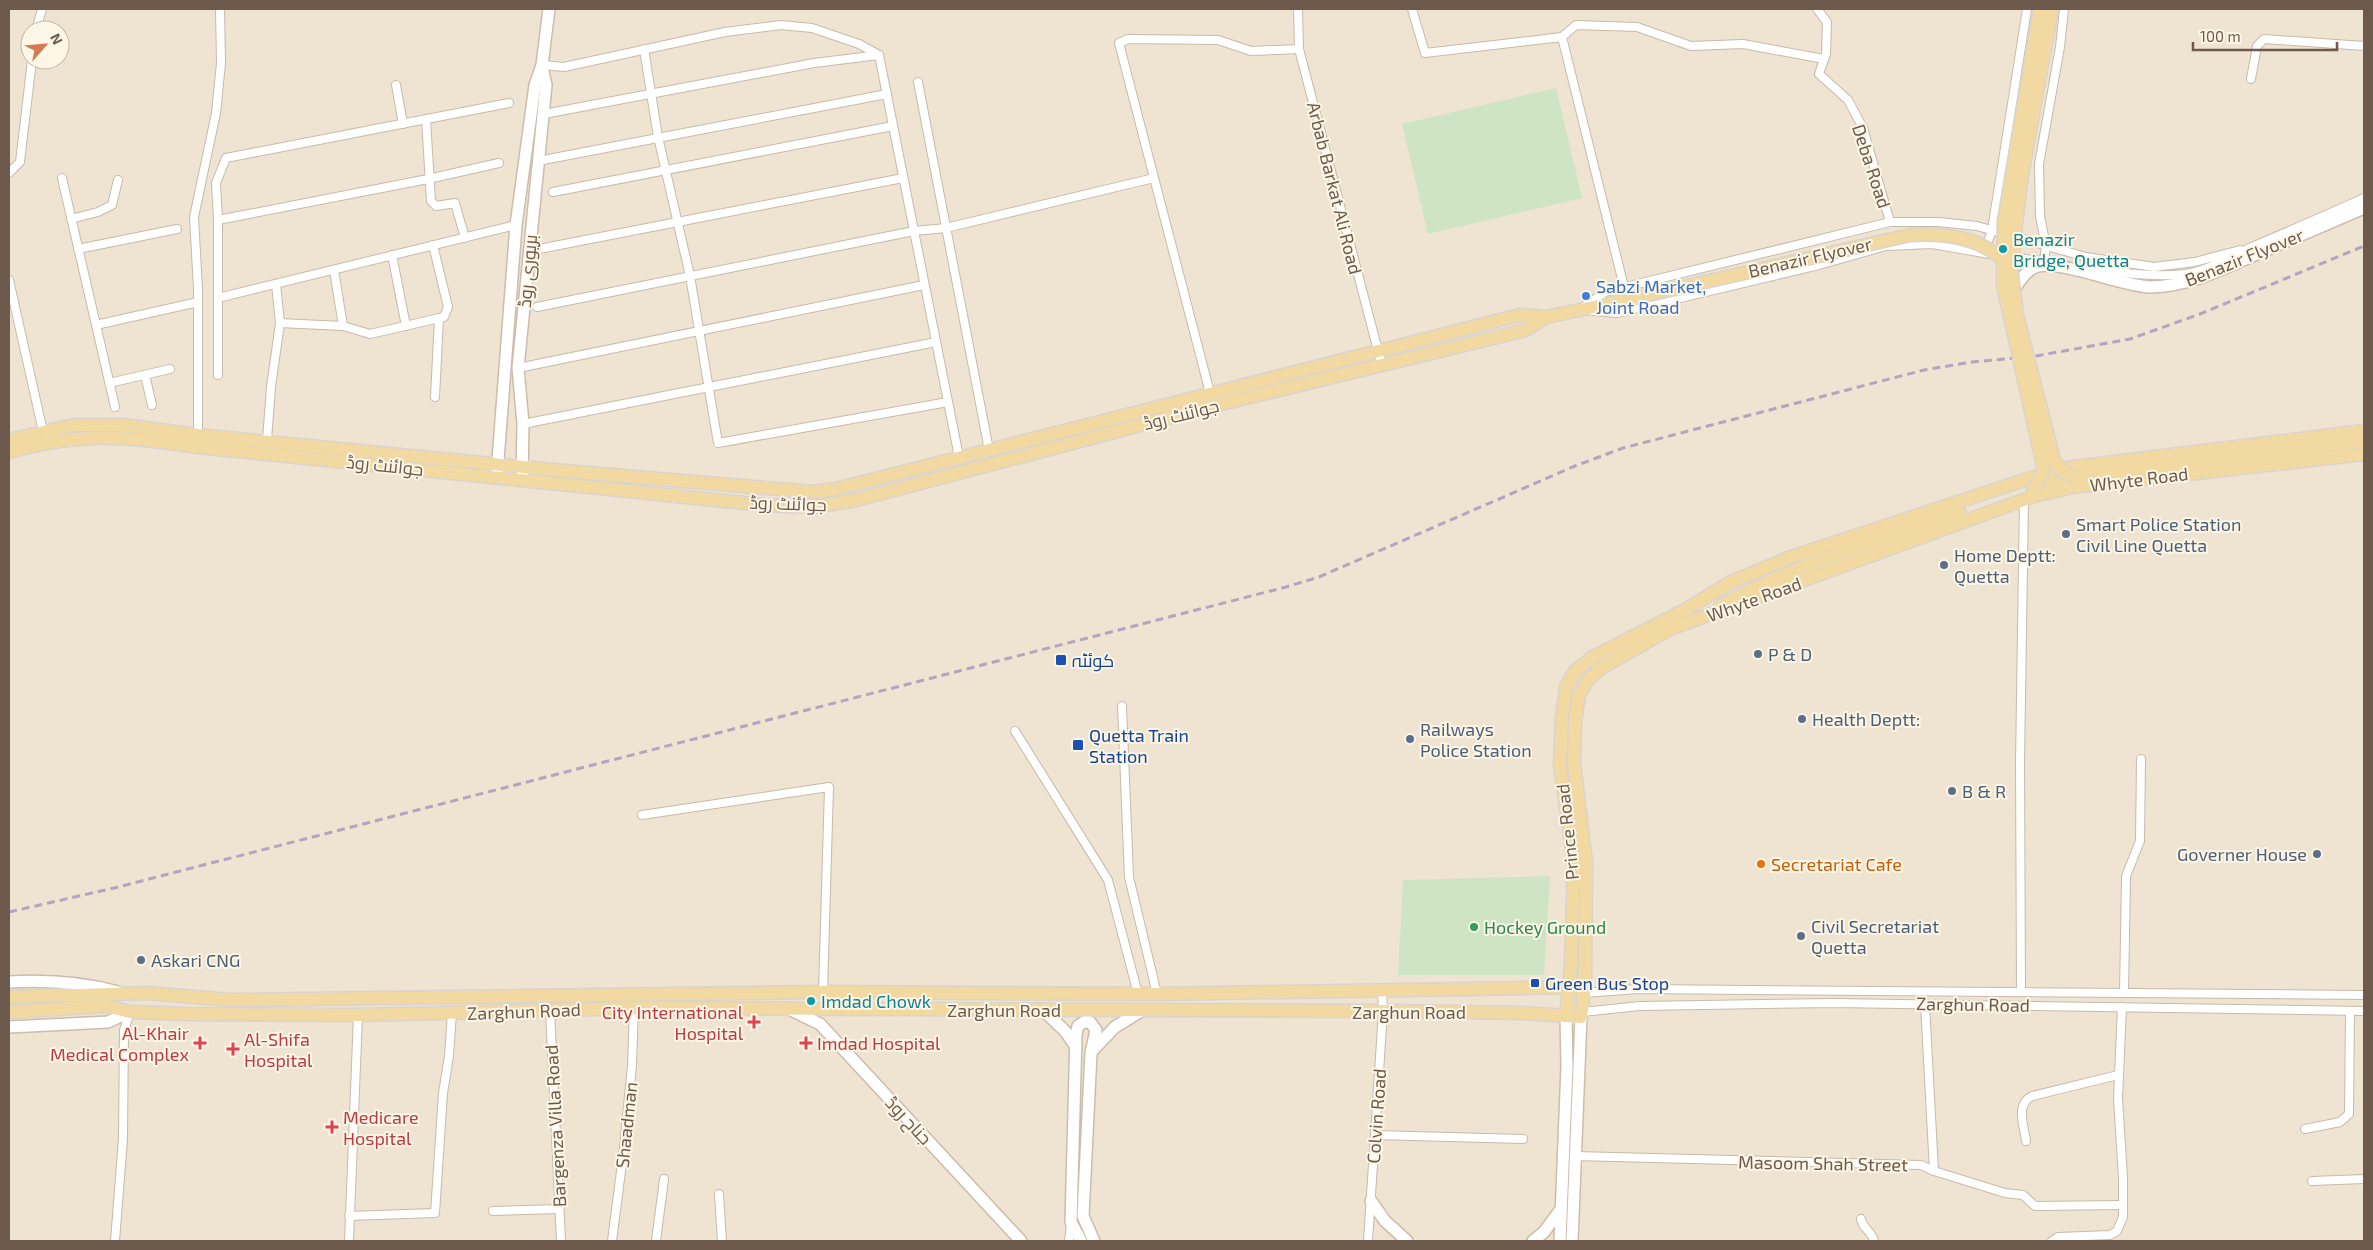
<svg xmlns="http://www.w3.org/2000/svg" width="2373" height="1250" font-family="'Exo 2',Cairo,sans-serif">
	<rect width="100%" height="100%" fill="#f9f2e2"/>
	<path fill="#efe4d1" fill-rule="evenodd" d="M9 9H2364V1241H9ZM30 30H60V60H30Z"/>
	<g fill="#cee4c3">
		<path d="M1556 88 1582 198 1428 234 1402 124Z"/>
		<path d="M1550 876 1544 975H1398L1403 880Z"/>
	</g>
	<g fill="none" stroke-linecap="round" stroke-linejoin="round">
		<g stroke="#c8baab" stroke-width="10">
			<g id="street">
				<path d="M1298 9 1299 49 1382 366"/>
				<path d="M1412 9 1425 53 1562 37 1576 25 1637 27 1691 46 1743 44 1824 59"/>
				<path d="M1817 9 1827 22 1826 54 1819 74 1848 100 1863 128 1890 222"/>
				<path d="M36 30 42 9"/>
				<path d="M1562 37 1624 287"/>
				<path d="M644 49 658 137 690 276 718 443 948 402"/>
				<path d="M879 55 959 457"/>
				<path d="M542 65 564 67 725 32 781 25 812 28 859 44 879 55"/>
				<path d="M2251 79 2257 46 2264 39 2364 46"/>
				<path d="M918 82 989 450"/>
				<path d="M396 85 403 124"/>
				<path d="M544 114 814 63 879 55"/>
				<path d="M426 119 431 201 436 206 455 203 465 238"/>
				<path d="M538 161 887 94"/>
				<path d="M9 173 20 162 32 60"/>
				<path d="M62 178 115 407"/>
				<path d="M553 192 893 126"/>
				<path d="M71 219 98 212 112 205 118 180"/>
				<path d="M218 220 428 179 499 163"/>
				<path d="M78 249 177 229"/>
				<path d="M539 249 903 178"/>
				<path d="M1985 250 1992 230 2027 9"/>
				<path d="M392 255 406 326"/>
				<path d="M2009 257 2049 262"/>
				<path d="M2044 261 2046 246 2040 216 2039 164 2060 47 2064 9"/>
				<path d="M2085 267C2118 272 2152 278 2185 274 2210 270 2229 257 2252 247 2289 231 2327 215 2364 198"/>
				<path d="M334 270 343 326"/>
				<path d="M9 280 44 436"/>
				<path d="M218 298 516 225"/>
				<path d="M1585 306 1605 292 1890 222H1938L1977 226 2086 257 2154 267 2195 262 2240 250"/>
				<path d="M537 307 914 231 946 228 1154 178"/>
				<path d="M1593 311 1617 313 1819 265 1886 246 1932 244 1995 255"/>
				<path d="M280 323 343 326 370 334 444 317 448 307 433 245"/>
				<path d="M96 325 198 302"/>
				<path d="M518 368 924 285"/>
				<path d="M145 375 152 405"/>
				<path d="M218 375V220L216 183 226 158 509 103"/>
				<path d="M109 383 170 369"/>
				<path d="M1210 393 1119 43 1128 39 1218 40 1251 51 1299 49"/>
				<path d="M435 397 439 318"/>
				<path d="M523 424 936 342"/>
				<path d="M198 435V289L194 217 216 113 221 63 220 9"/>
				<path d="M267 440 271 387 280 323 276 284"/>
				<path d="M1122 706 1129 877 1157 994"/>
				<path d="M1015 731 1108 880 1138 994"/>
				<path d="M642 815 829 787 823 992"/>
				<path d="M2021 991 2020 763 2024 499"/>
				<path d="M1584 993 1638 989 2364 995"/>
				<path d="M2124 993 2126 876 2140 841 2141 759"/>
				<path d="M1925 1004 1934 1171"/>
				<path d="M550 1010 561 1241"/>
				<path d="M1582 1012 1640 1006 1834 1003 2364 1011"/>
				<path d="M2305 1129 2340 1122 2349 1114 2350 1011"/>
				<path d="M1375 1135 1523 1139"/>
				<path d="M2026 1141C2024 1125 2015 1105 2032 1096L2118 1075"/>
				<path d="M1575 1156 1921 1165 1934 1171 2005 1193 2023 1195 2035 1206 2123 1205"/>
				<path d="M2312 1181 2364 1179"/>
				<path d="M719 1194 722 1241"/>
				<path d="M493 1211 559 1209"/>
				<path d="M349 1216 435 1213 443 1093 449 1056 452 1013"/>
				<path d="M1861 1219C1862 1228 1872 1231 1874 1241"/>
				<path d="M115 1241 123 1139 124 1030 130 1012"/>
				<path d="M349 1241 358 1015"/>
				<path d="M612 1241 624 1148 632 1065 634 1008"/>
				<path d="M656 1241 664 1179"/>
				<path d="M1069 1241 1071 1224"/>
				<path d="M1368 1241 1383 1011 1382 991"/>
				<path d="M2052 1241 2058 1237 2110 1235 2117 1231 2123 1217V1178L2118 1098 2122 1007"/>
			</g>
		</g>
		<g stroke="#cdbcab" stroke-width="14">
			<g id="secondary">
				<path d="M2013 291C2018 283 2024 273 2033 268 2053 256 2123 287 2151 287 2190 286 2225 268 2259 253 2294 238 2329 223 2364 208"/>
				<path d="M497 473 516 225 535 85 542 65 549 9"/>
				<path d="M522 476 523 424 518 368 546 85 542 67"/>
				<path d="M9 982C46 980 82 982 118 992"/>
				<path d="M789 1009 820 1024 1021 1241"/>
				<path d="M1044 1011 1065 1031 1076 1047"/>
				<path d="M9 1027 108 1022 130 1012"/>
				<path d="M1092 1051 1115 1027 1141 1011"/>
				<path d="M1371 1201 1385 1221 1407 1241"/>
				<path d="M1081 1241 1071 1222 1076 1034 1078 1026 1084 1022H1090L1096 1030 1091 1053 1083 1216 1094 1241"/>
				<path d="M1533 1241 1544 1232 1561 1209"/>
				<path d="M1560 1241 1567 1066 1566 1016"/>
				<path d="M1572 1241 1581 1017"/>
			</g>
		</g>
		<g stroke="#d9d4d0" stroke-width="15">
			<g id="primary">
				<path d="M9 440 74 425H123L198 435 553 470 813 492 836 489 1520 315 1546 317 1613 303"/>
				<path d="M9 452C82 432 123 436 197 447L764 505 815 507 856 500 1213 406 1526 330 1546 317"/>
				<path d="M2033 489 2076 478 2364 441"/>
				<path d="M1720 606C1794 564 1879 541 1960 513"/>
				<path d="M9 997 148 993 230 1000 823 992 1157 994 1585 987"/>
				<path d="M9 1012 106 1006 130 1012 189 1014 358 1015 634 1008 1383 1011 1523 1013 1581 1017 1585 987 1586 862 1574 764 1575 722 1579 695 1587 681 1601 668 1670 629 2034 496 2073 487 2364 454"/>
				<path d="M1566 1016 1571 965 1574 863 1560 765 1562 717 1566 687 1575 671 1593 657 1685 610 1731 582 1791 557 2058 469 2364 431"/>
			</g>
		</g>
		<use href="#street" stroke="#fff" stroke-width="8"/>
		<use href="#secondary" stroke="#fff" stroke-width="11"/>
		<use href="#primary" stroke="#f1d9a1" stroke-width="12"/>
		<path stroke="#b5a3c0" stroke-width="3" stroke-dasharray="8 5" stroke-linecap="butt" d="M9 912 114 888 1286 587 1319 577 1575 466 1623 448 1924 370 1972 362 2036 356 2130 339 2200 314 2364 246"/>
		<g stroke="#d9d4d0" stroke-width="15" stroke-linecap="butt">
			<g id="primary-bridge">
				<path d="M2052 9 2021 181 2011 268 2017 315 2054 460 2061 470 2076 478"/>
				<path d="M1613 303 1910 235C1945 233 1982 237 2007 264"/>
				<path d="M2035 488 2043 472V466L2003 285 2004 221 2040 9"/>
			</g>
		</g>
		<use href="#primary-bridge" stroke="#f1d9a1" stroke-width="12"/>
	</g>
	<g fill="#0f9aa8" stroke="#fcf6e7" stroke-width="2">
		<circle cx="2003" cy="249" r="5"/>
		<circle cx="811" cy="1001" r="5"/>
	</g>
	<circle fill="#3f7fe0" stroke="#fcf6e7" stroke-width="2" cx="1586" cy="296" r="5"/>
	<g fill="#5c6f8a" stroke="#fcf6e7" stroke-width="2">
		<circle cx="2066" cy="534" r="5"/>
		<circle cx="1944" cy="565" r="5"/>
		<circle cx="1758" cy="654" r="5"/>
		<circle cx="1802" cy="719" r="5"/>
		<circle cx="1410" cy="739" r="5"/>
		<circle cx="1952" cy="791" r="5"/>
		<circle cx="2317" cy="854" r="5"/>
		<circle cx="1801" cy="936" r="5"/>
		<circle cx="141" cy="960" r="5"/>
	</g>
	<g fill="#1a4fb4" stroke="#fcf6e7" stroke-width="2">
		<rect x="1055" y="654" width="12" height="12" rx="2.5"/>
		<rect x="1072" y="739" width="12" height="12" rx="2.5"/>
		<rect x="1530" y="978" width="10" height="10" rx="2.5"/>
	</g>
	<circle fill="#e8710a" stroke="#fcf6e7" stroke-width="2" cx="1761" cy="864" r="5"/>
	<circle fill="#2e9e5b" stroke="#fcf6e7" stroke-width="2" cx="1474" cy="927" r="5"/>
	<g fill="#e0444e" stroke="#fcf6e7" stroke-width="2">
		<path d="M751.5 1014.5h5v5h5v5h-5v5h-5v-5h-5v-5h5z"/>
		<path d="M197.5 1035.5h5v5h5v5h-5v5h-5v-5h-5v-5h5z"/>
		<path d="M803.5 1035.5h5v5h5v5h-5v5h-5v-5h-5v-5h5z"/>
		<path d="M230.5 1041.5h5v5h5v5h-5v5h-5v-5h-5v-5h5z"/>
		<path d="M329.5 1119.5h5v5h5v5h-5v5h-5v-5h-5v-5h5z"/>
	</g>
	<g text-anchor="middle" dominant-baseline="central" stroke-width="4" stroke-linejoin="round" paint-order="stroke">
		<g font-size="18" fill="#6d5a4c" stroke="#fcf6e7">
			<text transform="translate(1872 166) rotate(72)">Deba Road</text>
			<text transform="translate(1335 188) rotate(76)">Arbab Barkat Ali Road</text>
			<text transform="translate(1810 257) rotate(-13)">Benazir Flyover</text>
			<text transform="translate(2244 257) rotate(-22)">Benazir Flyover</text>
			<text transform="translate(527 271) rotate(-85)">بریوری روڈ</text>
			<text transform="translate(1181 414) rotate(-14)">جوائنٹ روڈ</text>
			<text transform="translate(385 465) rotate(6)">جوائنٹ روڈ</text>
			<text transform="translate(2139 479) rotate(-7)">Whyte Road</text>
			<text transform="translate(788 503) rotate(2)">جوائنٹ روڈ</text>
			<text transform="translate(1754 599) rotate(-20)">Whyte Road</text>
			<text transform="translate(1567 832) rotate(-96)">Prince Road</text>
			<text transform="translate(1973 1004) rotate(1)">Zarghun Road</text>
			<text x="1004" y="1010">Zarghun Road</text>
			<text transform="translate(524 1011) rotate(-2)">Zarghun Road</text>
			<text x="1409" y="1012">Zarghun Road</text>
			<text transform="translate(1376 1116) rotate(-86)">Colvin Road</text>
			<text transform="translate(909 1120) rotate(47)">جناح روڈ</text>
			<text transform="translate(626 1125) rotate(-84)">Shaadman</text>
			<text transform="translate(555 1126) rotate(-93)">Bargenza Villa Road</text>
			<text transform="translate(1823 1163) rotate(1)">Masoom Shah Street</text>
		</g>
		<g font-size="18" fill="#0d838f" stroke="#fcf6e7" text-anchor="start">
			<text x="2013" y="239">Benazir<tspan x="2013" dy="21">Bridge, Quetta</tspan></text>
			<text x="821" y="1001">Imdad Chowk</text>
		</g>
		<g font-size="18" fill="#366cbe" stroke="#fcf6e7" text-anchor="start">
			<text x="1596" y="286">Sabzi Market,<tspan x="1596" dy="21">Joint Road</tspan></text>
		</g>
		<g font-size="18" fill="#4e5e75" stroke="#fcf6e7" text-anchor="start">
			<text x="2076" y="524">Smart Police Station<tspan x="2076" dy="21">Civil Line Quetta</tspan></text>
			<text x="1954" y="555">Home Deptt:<tspan x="1954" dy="21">Quetta</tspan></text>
			<text x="1768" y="654">P &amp; D</text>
			<text x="1812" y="719">Health Deptt:</text>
			<text x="1420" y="729">Railways<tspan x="1420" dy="21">Police Station</tspan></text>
			<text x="1962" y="791">B &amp; R</text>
			<text x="2307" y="854" text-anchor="end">Governer House</text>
			<text x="1811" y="926">Civil Secretariat<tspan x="1811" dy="21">Quetta</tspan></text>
			<text x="151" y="960">Askari CNG</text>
		</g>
		<g font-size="18" fill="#164399" stroke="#fcf6e7" text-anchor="start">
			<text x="1072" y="660">کوئٹہ</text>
			<text x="1089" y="735">Quetta Train<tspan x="1089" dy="21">Station</tspan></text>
			<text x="1545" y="983">Green Bus Stop</text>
		</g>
		<g font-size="18" fill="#c56008" stroke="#fcf6e7" text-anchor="start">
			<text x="1771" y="864">Secretariat Cafe</text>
		</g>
		<g font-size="18" fill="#27864d" stroke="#fcf6e7" text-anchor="start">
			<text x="1484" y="927">Hockey Ground</text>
		</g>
		<g font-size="18" fill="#be3a42" stroke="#fcf6e7" text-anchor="start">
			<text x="743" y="1012" text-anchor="end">City International<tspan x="743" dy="21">Hospital</tspan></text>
			<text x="189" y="1033" text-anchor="end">Al-Khair<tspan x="189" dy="21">Medical Complex</tspan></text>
			<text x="244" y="1039">Al-Shifa<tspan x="244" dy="21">Hospital</tspan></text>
			<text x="817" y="1043">Imdad Hospital</text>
			<text x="343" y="1117">Medicare<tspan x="343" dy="21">Hospital</tspan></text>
		</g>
	</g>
	<rect width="2373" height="1250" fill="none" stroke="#6d5a4c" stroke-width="20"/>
	<g transform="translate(45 45) rotate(63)"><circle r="24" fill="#fcf6e7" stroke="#c3b8a9"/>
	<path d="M0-4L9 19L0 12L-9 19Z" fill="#d57b54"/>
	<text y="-8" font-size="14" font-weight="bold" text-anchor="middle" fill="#6d5a4c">N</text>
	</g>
	<path d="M2193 42v8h144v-8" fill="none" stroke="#6d5a4c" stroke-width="2.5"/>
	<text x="2200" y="42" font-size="15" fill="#6d5a4c" stroke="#fcf6e7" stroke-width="4" paint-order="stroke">100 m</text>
</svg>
